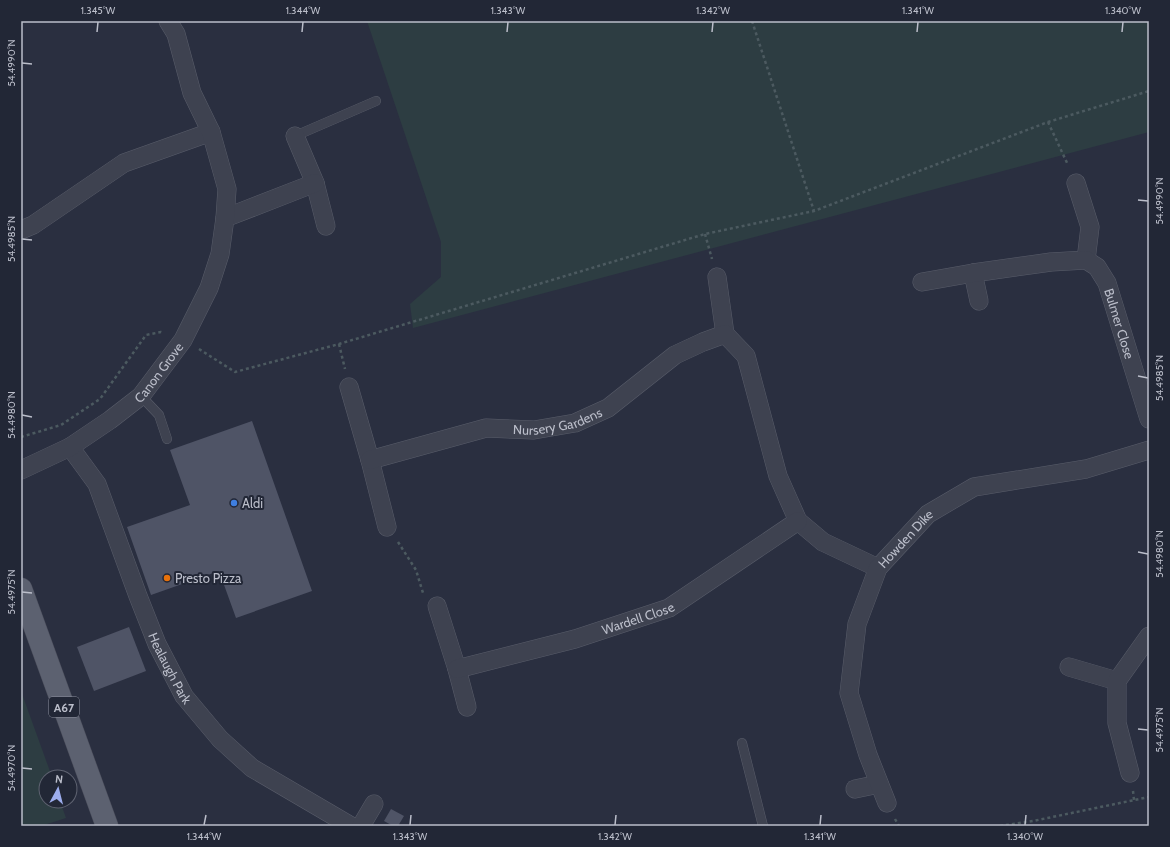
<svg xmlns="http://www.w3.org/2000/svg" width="1170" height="847" font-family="Cabin,sans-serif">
	<rect width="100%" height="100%" fill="#2a2f40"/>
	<g fill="#2d3d42">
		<path d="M367 21H1149V132L413 328 410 304 441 277V242Z"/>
		<path d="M21 691 52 777H46V801H60L66 818 41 826H21Z"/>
	</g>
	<g fill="#4f5466">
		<path d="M252 421 312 591 236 618 219 571 151 595 127 527 190 505 170 450Z"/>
		<path d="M129 627 146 671 94 691 77 647Z"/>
		<path d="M391 809 404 816 398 826H393L384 821Z"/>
	</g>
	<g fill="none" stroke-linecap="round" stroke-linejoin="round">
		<g stroke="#595d6a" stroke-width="10">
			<g id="service">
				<path d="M295 136 376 101"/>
				<path d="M141 396 159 415 167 439"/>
				<path d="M742 743 763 826"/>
			</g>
		</g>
		<g stroke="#595d6a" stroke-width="19">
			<g id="minor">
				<path d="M295 136 315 183 326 226"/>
				<path d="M1076 183 1090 227 1086 260"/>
				<path d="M225 218 315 183"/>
				<path d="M21 230 33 225 124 163 211 132"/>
				<path d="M973 273 979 301"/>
				<path d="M717 277 725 334"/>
				<path id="s1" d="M922 282 973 273 1051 262 1086 260 1097 267 1107 283 1149 419"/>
				<path d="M349 387 370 460 387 527"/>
				<path id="s2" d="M70 447 97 484 138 596 157 644 184 696 220 739 252 768 351 826"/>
				<path id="s3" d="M370 460 486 428 534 430 575 423 608 408 675 355 703 342 725 334 746 356 778 476 798 521 823 542 878 568"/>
				<path id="s4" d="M21 470 70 447 110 420 141 396 183 340 209 288 220 254 225 218 227 189 211 132 192 93 176 34 168 21"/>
				<path d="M437 606 457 669 467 707"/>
				<path d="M1069 667 1117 681"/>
				<path id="s5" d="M457 669 575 639 669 608 798 521"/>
				<path d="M1130 773 1117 723V681L1149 636"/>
				<path d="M855 789 879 784"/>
				<path id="s6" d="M887 803 868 755 849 693 857 624 878 568 928 514 974 487 1086 469 1149 450"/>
				<path d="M361 826 374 804"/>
			</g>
		</g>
		<g stroke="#484b59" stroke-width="23">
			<path id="primary" d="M21 589 107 826"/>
		</g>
		<g stroke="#4c5a60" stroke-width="2.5" stroke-dasharray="3 3" stroke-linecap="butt">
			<path d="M752 21 814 211"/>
			<path d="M1048 122 1068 165"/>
			<path d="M705 234 712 259"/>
			<path d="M339 344 345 369"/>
			<path d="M199 349 235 372 339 344 705 234 814 211 1048 122 1149 91"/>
			<path d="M21 437 61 425 100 399 146 335 161 332 164 333"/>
			<path d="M398 542 416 570 423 593"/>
			<path d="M1133 791 1134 800"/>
			<path d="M895 819 899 826"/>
			<path d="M1000 826 1033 821 1149 797"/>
		</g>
		<use href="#service" stroke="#3e4250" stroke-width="9"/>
		<use href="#minor" stroke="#3e4250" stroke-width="18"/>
		<use href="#primary" stroke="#5c6170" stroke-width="22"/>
	</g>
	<path fill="none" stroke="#bbbeca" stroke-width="1.5" d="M97 32 98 22M302 32 303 22M507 32 508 22M712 32 713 22M917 32 918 22M1122 32 1123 22M22 63 32 64M1138 200 1148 201M22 239 32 240M1138 376 1148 378M22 415 32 417M1138 552 1148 554M22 592 32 593M1138 729 1148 730M22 768 32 769M204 825 206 815M410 825 411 815M615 825 616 815M820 825 821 815M1025 825 1026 815"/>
	<circle fill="#3f7fe0" stroke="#222736" stroke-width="1.5" cx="234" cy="503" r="4"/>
	<circle fill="#e8710a" stroke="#222736" stroke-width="1.5" cx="167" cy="578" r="4"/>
	<g text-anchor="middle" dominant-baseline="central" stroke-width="4" stroke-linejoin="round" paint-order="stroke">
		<rect fill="#222736" stroke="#8d919e" stroke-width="1" x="49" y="697" width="30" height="20" rx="3"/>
		<g font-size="12" font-weight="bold" fill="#bbbeca">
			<text x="64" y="707">A67</text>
		</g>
		<g font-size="13" fill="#bbbeca" stroke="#222736">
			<text stroke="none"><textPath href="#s1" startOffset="240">Bulmer Close</textPath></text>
			<text stroke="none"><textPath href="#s4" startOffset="171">Canon Grove</textPath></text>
			<text stroke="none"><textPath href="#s3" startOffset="193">Nursery Gardens</textPath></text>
			<text stroke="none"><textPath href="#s6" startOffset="286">Howden Dike</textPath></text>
			<text stroke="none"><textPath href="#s5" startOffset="188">Wardell Close</textPath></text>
			<text stroke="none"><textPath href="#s2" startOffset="244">Healaugh Park</textPath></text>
		</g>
		<g font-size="13" fill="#bbbeca" stroke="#222736" text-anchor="start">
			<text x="242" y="503">Aldi</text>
			<text x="175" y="578">Presto Pizza</text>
		</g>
	</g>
	<rect width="1170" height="847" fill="none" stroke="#222736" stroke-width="44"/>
	<g transform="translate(58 789) rotate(7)"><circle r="19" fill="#222736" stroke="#5f6371"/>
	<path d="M0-3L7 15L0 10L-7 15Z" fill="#9daded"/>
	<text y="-6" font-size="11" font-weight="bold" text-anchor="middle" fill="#bbbeca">N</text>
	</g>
	<rect x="22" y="22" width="1126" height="803" fill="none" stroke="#bbbeca" stroke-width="1.5"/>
	<g font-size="10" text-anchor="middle" fill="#bbbeca">
		<text x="98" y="14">1.345°W</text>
		<text x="303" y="14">1.344°W</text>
		<text x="508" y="14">1.343°W</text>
		<text x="713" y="14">1.342°W</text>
		<text x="918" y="14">1.341°W</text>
		<text x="1123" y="14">1.340°W</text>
		<text transform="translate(11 63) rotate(-90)" y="4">54.4990°N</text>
		<text transform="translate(1159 201) rotate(-90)" y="4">54.4990°N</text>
		<text transform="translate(11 239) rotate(-90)" y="4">54.4985°N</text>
		<text transform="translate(1159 378) rotate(-90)" y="4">54.4985°N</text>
		<text transform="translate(11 415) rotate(-90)" y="4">54.4980°N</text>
		<text transform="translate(1159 554) rotate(-90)" y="4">54.4980°N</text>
		<text transform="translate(11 592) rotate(-90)" y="4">54.4975°N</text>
		<text transform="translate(1159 730) rotate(-90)" y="4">54.4975°N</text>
		<text transform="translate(11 768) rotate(-90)" y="4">54.4970°N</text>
		<text x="204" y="840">1.344°W</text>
		<text x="410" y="840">1.343°W</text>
		<text x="615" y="840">1.342°W</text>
		<text x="820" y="840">1.341°W</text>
		<text x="1025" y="840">1.340°W</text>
	</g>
</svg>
